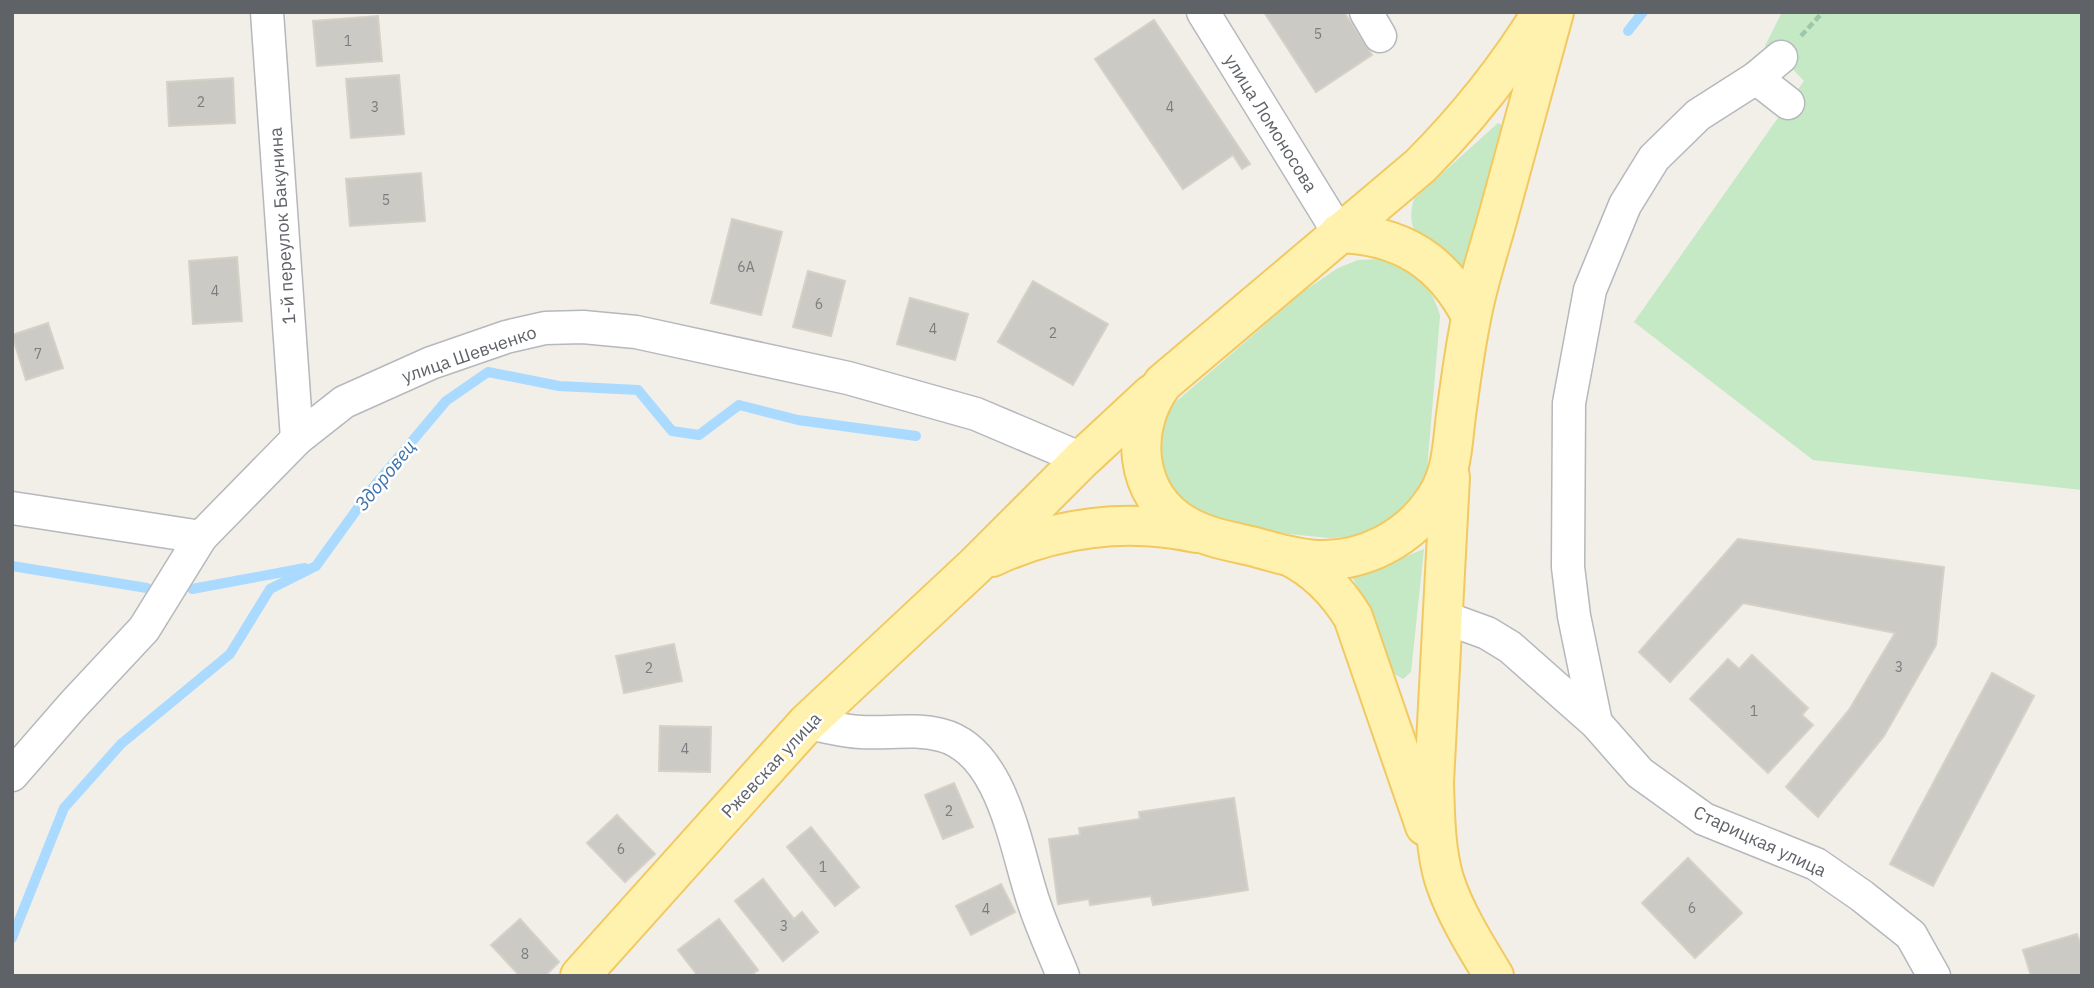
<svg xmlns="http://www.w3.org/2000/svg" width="2094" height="988" font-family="'IBM Plex Sans',sans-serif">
	<rect width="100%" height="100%" fill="#f1efe8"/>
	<g fill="#c5e8c5">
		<path d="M1782 12H2082V490L1813 460 1634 322 1804 81 1781 57 1765 46Z"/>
		<path d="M1498 123 1504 126 1466 265 1456 269C1431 250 1402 236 1414 199Z"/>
		<path d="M1384 259C1413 264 1433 288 1440 316L1426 482 1405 515 1356 537 1329 538 1288 534 1214 520 1186 507 1156 464 1162 420 1171 406 1304 291 1338 268 1358 260Z"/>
		<path d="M1424 549 1411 672 1403 679 1393 673 1368 607 1350 573 1390 563Z"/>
	</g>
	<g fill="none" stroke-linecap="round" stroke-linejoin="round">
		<g stroke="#aadaff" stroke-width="10">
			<path d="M1628 31 1643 12"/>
			<path d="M12 566 147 588"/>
			<path d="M192 589 305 568"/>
			<path d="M12 938 64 808 121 744 230 654 270 589 316 566 371 490 446 401 488 372 559 386 638 390 672 431 699 435 739 405 798 420 916 436"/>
		</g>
	</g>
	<g fill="#cccac5" stroke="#d6d1c6" stroke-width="2">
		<path d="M1264 12H1344L1372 55 1316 92Z"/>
		<path d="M378 16 382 61 317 66 313 21Z"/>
		<path d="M1154 20 1250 164 1242 169 1233 155 1183 189 1095 59Z"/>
		<path d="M399 75 404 134 351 138 346 79Z"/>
		<path d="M233 78 235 123 169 126 167 82Z"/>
		<path d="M421 173 425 221 350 226 346 179Z"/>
		<path d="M732 219 782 232 761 315 711 303Z"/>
		<path d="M237 257 242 321 193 324 189 261Z"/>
		<path d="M808 271 845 281 831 336 793 327Z"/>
		<path d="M1033 281 1108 324 1073 385 998 342Z"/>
		<path d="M910 298 968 314 955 360 897 344Z"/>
		<path d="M48 323 63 368 26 380 12 335Z"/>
		<path d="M1738 539 1944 567 1936 645 1884 736 1818 817 1786 787 1849 710 1895 633 1743 603 1670 682 1639 652Z"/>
		<path d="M674 644 682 681 624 693 616 656Z"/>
		<path d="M1752 655 1808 708 1802 715 1813 725 1768 773 1690 699 1728 659 1739 669Z"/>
		<path d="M1992 673 2034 696 1933 886 1890 864Z"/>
		<path d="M660 726 711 727 710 772 659 771Z"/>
		<path d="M954 783 973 827 943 839 925 795Z"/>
		<path d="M1234 798 1248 890 1153 905 1151 896 1090 905 1089 899 1058 904 1049 839 1080 835 1079 828 1140 819 1139 812Z"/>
		<path d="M617 815 655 854 625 882 587 843Z"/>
		<path d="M811 827 859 887 835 906 787 847Z"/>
		<path d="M1688 858 1742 913 1695 958 1642 903Z"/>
		<path d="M763 879 794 919 802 912 818 932 783 961 735 901Z"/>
		<path d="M1001 884 1015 912 971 935 956 906Z"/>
		<path d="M520 919 559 962 545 976H520L491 945Z"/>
		<path d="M719 919 758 970 750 976H698L678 950Z"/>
		<path d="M2077 934 2082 948V976H2031L2023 950Z"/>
	</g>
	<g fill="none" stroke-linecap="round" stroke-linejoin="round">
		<g stroke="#b5b8bc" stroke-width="35">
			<g id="minor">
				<path d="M267 12 297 439"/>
				<path d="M1203 12 1339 233"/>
				<path d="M1366 12 1380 36"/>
				<path d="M1756 78 1781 57"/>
				<path d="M12 508 201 537"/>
				<path d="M1443 617 1487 633 1510 647 1596 723 1640 773 1704 819 1816 864 1862 896 1911 935 1934 976"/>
				<path d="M807 723C825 726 842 731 860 732 887 734 914 728 941 735 1005 751 1016 854 1035 906 1043 930 1054 953 1063 976"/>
				<path d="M1596 723 1574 616 1568 567 1569 403 1590 290 1625 205 1654 158 1698 115 1756 78 1788 103"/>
				<path d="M12 775 73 705 144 629 201 537 297 439 344 402 431 363 506 337 545 328 583 327 636 332 848 378 976 414 1082 459"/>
			</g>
		</g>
		<g stroke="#f2c960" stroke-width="42">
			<g id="major">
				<path d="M1542 12C1507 69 1467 119 1420 166L1163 383C1129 428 1134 495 1185 525 1205 537 1229 541 1251 546 1273 552 1295 559 1318 560 1364 562 1410 538 1435 499 1454 471 1452 440 1457 408 1461 378 1465 348 1471 319 1477 285 1489 250 1498 217 1517 149 1535 80 1554 12"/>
				<path d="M1339 233C1401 235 1443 261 1471 316"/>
				<path d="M1450 477 1434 782C1435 814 1435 848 1444 879 1455 913 1475 945 1494 976"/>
				<path d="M1289 556C1317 570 1337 591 1353 617L1425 826"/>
				<path d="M992 557C1056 527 1127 518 1196 533"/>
				<path d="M580 976 807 723 975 566 1082 459 1152 394"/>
			</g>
		</g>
		<path stroke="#9cc7a9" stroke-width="4.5" stroke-dasharray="7 3.5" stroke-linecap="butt" d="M1801 36 1823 12"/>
		<use href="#minor" stroke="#fff" stroke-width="32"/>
		<use href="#major" stroke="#fff2af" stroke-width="38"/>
	</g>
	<g text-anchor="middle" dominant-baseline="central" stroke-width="5" stroke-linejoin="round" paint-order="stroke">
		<g font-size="14" fill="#7a7d7f">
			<text x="1318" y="34">5</text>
			<text x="348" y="41">1</text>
			<text x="201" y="102">2</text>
			<text x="375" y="107">3</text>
			<text x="1170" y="107">4</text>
			<text x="386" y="200">5</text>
			<text x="746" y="267">6А</text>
			<text x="215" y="291">4</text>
			<text x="819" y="304">6</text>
			<text x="933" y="329">4</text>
			<text x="1053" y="333">2</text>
			<text x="38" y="354">7</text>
			<text x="1899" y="667">3</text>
			<text x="649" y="668">2</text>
			<text x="1754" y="711">1</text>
			<text x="685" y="749">4</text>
			<text x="949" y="811">2</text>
			<text x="621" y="849">6</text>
			<text x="823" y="867">1</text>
			<text x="1692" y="908">6</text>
			<text x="986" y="909">4</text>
			<text x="784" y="926">3</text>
			<text x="525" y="954">8</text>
		</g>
		<g font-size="18" fill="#5f6368" stroke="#fff">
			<text transform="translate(1271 123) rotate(58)">улица Ломоносова</text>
			<text transform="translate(282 226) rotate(-94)">1-й переулок Бакунина</text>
			<text transform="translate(469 354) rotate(-19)">улица Шевченко</text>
			<text transform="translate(771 765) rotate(-47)">Ржевская улица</text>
			<text transform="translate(1760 841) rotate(25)">Старицкая улица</text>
		</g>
		<g font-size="19" font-style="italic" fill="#4174aa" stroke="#fff">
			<text transform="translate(385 475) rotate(-51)">Здоровец</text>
		</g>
	</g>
	<rect width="2094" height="988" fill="none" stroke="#5f6368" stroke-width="28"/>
</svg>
